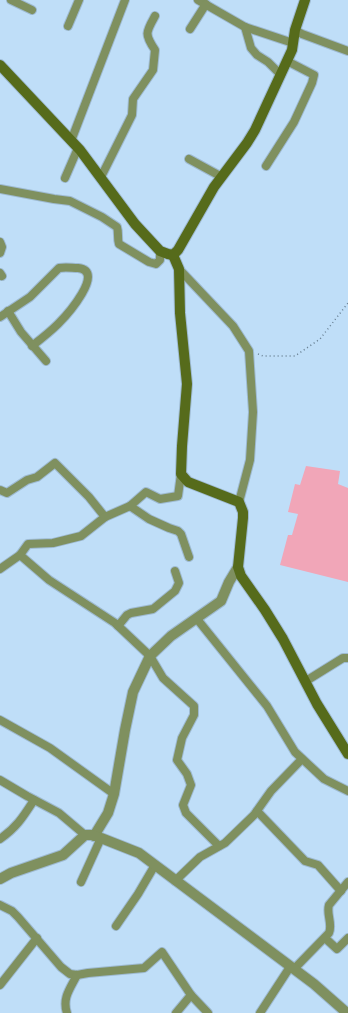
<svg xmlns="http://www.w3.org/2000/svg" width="348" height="1013" font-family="'PT Sans Narrow',sans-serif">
	<rect width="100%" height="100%" fill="#bfdef8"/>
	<path fill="#f1a6b8" d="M306 466 340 471 338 484 348 488V582L280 565 288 535H292L298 514 288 512 295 484 300 485Z"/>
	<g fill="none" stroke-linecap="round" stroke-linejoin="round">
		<g stroke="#9ebad1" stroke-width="10">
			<g id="minor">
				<path d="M11 0 32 10"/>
				<path d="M198 0 245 27 293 43"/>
				<path d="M68 26 79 0"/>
				<path d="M245 27 251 48 257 55 268 62 281 75"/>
				<path d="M190 29 206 4"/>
				<path d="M295 30 302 34 348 51"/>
				<path d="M71 141 125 0"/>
				<path d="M189 159 222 177"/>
				<path d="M266 166 294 122 312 83 314 75 287 61"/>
				<path d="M101 177 132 115 133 99 153 70 155 50C144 34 146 32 155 16"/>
				<path d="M65 178 78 148"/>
				<path d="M0 189 54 199 70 201 102 217 117 227C119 233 117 238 119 244L149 262 156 264 160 260V251"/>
				<path d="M0 242 2 247 0 253"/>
				<path d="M179 269 233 326 249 351 253 412 250 460 239 502"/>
				<path d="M0 273 2 276"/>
				<path d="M8 311 21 332 46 361"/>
				<path d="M0 317 30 297 59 268C66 267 72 268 78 268 106 271 67 315 58 324 50 332 41 339 32 346"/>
				<path d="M0 490 7 493 27 480 37 477 55 463 89 497 105 517 81 536 53 543 28 544 20 555"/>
				<path d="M130 506 149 519 169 528 178 531 181 534 189 557"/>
				<path d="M105 517 130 506 146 492 160 499 178 496 181 474"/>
				<path d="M0 569 20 555 49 580 115 623 150 656 163 678 194 706V715L182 738 177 760 187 774 191 785 183 805 186 813 219 846"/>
				<path d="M197 619 267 706 295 752 324 779 348 791"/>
				<path d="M118 626 127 615 131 613 153 609 175 591 179 583 175 571"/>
				<path d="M306 681 343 658H348"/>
				<path d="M0 720 50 748 114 794"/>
				<path d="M0 780 27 796 59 813 85 835"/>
				<path d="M257 811 305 861 318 865 341 891"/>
				<path d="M0 839C17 827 23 817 34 800"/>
				<path d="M175 881 200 857 225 843 254 815 271 791 302 759"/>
				<path d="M81 882 101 838"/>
				<path d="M0 905 12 911 18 917 61 967 70 974 77 975 88 973 144 968 162 952 191 995"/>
				<path d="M116 926 138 894 155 865"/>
				<path d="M325 938 337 949 348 938"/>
				<path d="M294 969 329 933C333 924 326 914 329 905L348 882"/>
				<path d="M0 985 37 938"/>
				<path d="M67 1013C62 998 70 989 77 975"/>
				<path d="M176 1013 191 995 208 1013"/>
				<path d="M260 1013 290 967"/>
			</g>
		</g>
		<g stroke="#9ebad1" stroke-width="12">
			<g id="tertiary">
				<path d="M94 836 108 813 114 794 125 730 133 692 150 656 171 636 221 601 229 582 238 567"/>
				<path d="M0 879 11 873 63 855 85 835H92L101 838 139 853 314 984 347 1013"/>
			</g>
		</g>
		<g stroke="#9ebad1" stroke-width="12">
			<g id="secondary">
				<path d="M0 65 80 150 135 224 160 251 168 254 173 255"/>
				<path d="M173 255 179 269 180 313 187 384 182 446 181 474 188 482 239 502 243 512V518L238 567 241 576 265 610 283 639 317 704 348 754"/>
				<path d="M173 255 178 250 214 187 247 143 255 130 292 50 295 30 305 0"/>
			</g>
		</g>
		<path stroke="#698093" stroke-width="1.5" stroke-dasharray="1 3" stroke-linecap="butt" d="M258 354 263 356H295L320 339 348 303"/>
		<use href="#minor" stroke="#7f905f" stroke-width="8"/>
		<use href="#tertiary" stroke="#7f905f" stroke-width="10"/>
		<use href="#secondary" stroke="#566b1b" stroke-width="10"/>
	</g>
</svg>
